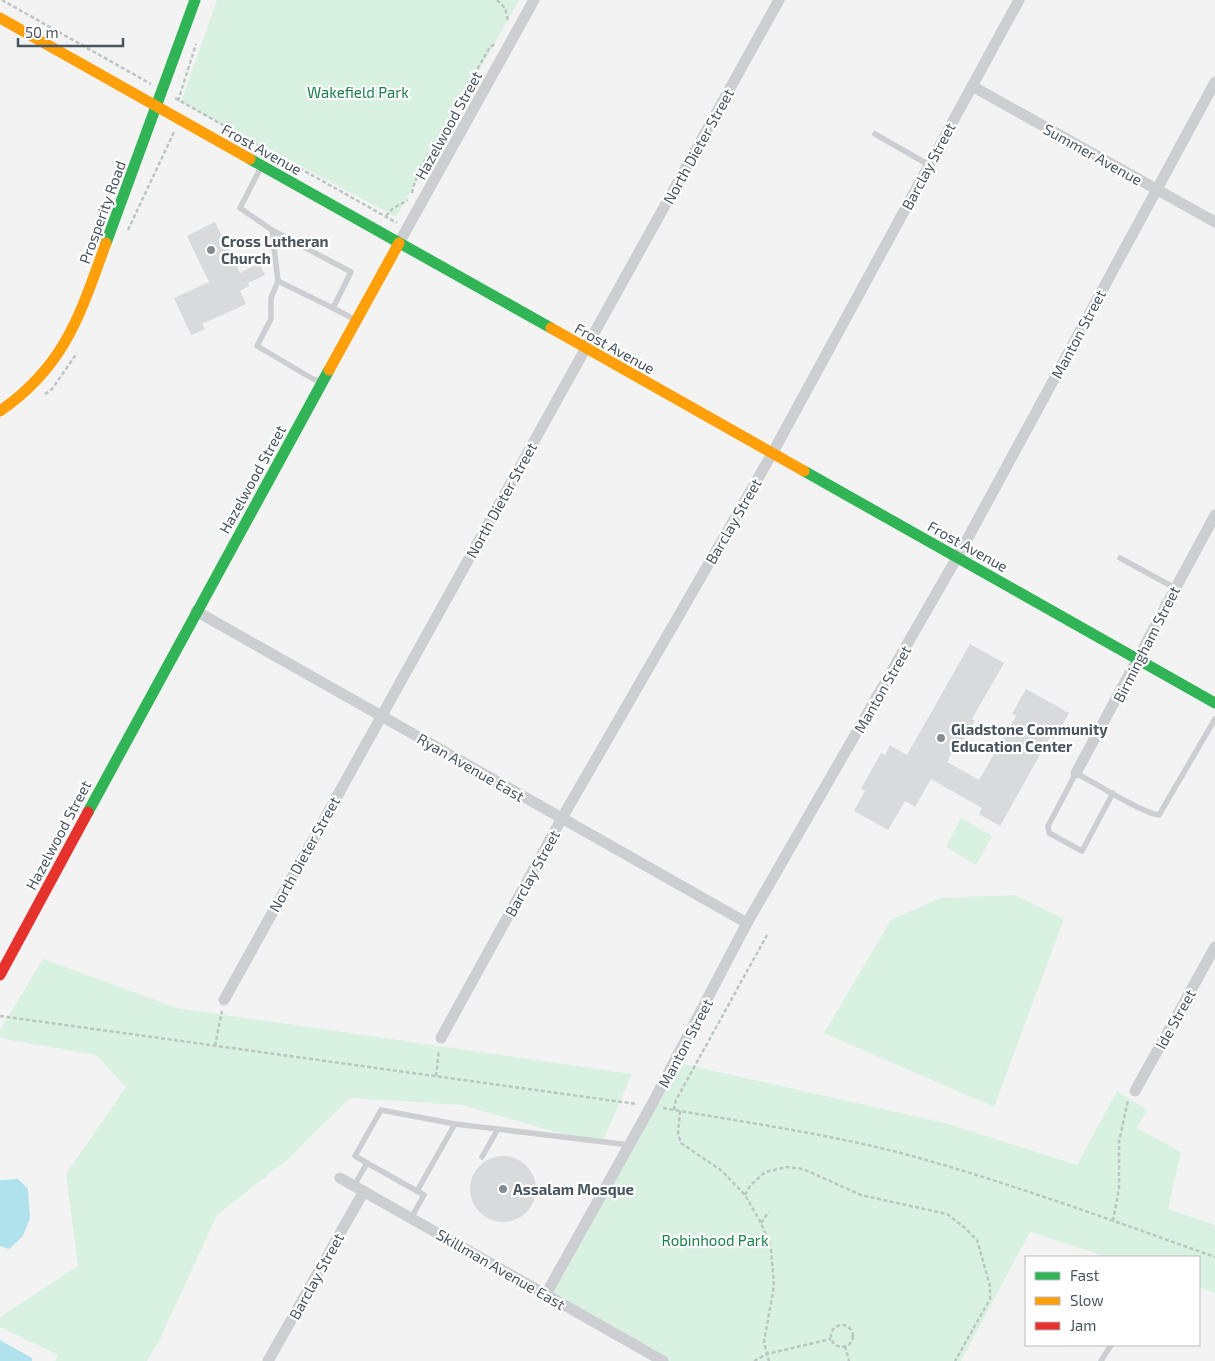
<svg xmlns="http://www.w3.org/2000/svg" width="1215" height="1361" font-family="'Exo 2',sans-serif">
	<rect width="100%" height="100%" fill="#f3f3f3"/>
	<g fill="#d9f1e1">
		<path d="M217 0H519L396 217 181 102Z"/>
		<path d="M961 818 992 836 976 865 946 847Z"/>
		<path d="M1015 895 1064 919 994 1107 824 1033 891 920 940 898Z"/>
		<path d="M43 959 177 1008 632 1074 601 1145 462 1105 350 1098 288 1159 217 1215 159 1341 147 1361H55L58 1355 0 1327V1317L78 1266 66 1174 126 1087 96 1055 0 1038V1030Z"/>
		<path d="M674 1062 945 1123 1077 1165 1117 1091 1147 1110 1137 1128 1181 1152 1168 1209 1215 1225V1293L1199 1287V1257H1107L1030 1232 961 1361H664L546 1295Z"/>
	</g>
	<g fill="#afe2ed">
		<path d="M18 1179 28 1189 30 1218 23 1236 9 1249 0 1246V1180Z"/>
		<path d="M0 1340 32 1358V1361H0Z"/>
	</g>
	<g fill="#d9dadb">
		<path d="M215 222 240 273 259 263 265 275 248 283 249 286 240 291 246 304 202 324 205 329 191 335 174 298 209 282 187 236Z"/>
		<path d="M970 644 1004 663 972 719 975 721 963 741 959 739 947 762 979 780 1016 716 1012 714 1026 689 1069 713 1054 739 1050 737 1000 826 979 814 982 808 931 779 915 807 905 801 888 830 854 811 865 791 861 789 881 753 885 755 890 745 907 755Z"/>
		<circle cx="503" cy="1189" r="33"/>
	</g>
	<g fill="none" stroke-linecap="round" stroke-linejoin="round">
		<g stroke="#bbc6c3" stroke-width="2.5" stroke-dasharray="4 2.5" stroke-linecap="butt">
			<path d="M2 0 151 84"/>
			<path d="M497 0 505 8 508 20"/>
			<path d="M467 92 468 85 490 47 495 44"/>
			<path d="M175 98 397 223"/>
			<path d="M178 101 196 44"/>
			<path d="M412 193C416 173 429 150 443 135"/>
			<path d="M386 216 392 209 408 200"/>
			<path d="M128 230 174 132"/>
			<path d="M45 394 52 389 77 353"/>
			<path d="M0 1016 637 1104"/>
			<path d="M215 1046 222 1011"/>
			<path d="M436 1076 439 1050"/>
			<path d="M663 1108C742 1122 823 1133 901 1153 1008 1182 1111 1220 1215 1257"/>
			<path d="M674 1110 676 1100 767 935"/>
			<path d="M680 1111 678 1134 681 1143 722 1171 745 1195 761 1223 771 1248 774 1286 764 1342 769 1361"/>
			<path d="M745 1195 750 1186 765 1172 787 1167 803 1169 861 1195 947 1214 965 1228 977 1240 990 1286V1299L955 1361"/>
			<path d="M1113 1221 1119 1188V1142L1128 1100"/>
			<path d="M761 1223 769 1212"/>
			<circle cx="842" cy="1336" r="11"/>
			<path d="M845 1346 849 1361"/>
			<path d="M754 1361 767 1354 831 1339"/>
		</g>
		<g stroke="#ccced1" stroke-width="5.5">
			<path d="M875 134 929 165"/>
			<path d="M261 167 240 208 272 230 278 281 271 298V319L257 346 313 379 321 381"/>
			<path d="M272 230 351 272 333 308 356 320"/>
			<path d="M278 281 333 308"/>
			<path d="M1120 558 1175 588"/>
			<path d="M1113 793 1082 851 1049 833 1048 826 1076 773C1093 782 1143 814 1159 815L1215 719"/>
			<path d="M455 1124 630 1145"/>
			<path d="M482 1157 498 1129"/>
			<path d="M367 1163 355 1156 381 1110 455 1124 417 1191"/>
			<path d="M354 1186 367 1163 424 1195 411 1218"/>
			<path d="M1101 1361 1111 1345"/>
		</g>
		<g stroke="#ccced1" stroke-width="11">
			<path d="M972 86 1215 222"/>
			<path d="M399 243 534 0"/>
			<path d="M196 611 747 923"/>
			<path d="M1076 773 1215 515"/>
			<path d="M224 1000 779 0"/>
			<path d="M441 1038 562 818 772 454 1019 0"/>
			<path d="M1135 1091 1215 947"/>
			<path d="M340 1178 663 1361"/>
			<path d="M546 1294 651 1106 747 923 963 547 1215 82"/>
			<path d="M268 1361 364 1191"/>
		</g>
		<g stroke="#30b455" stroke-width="11">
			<path d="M250 159 551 328"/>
			<path d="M106 243 195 0"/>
			<path d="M804 471 1215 703"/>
			<path d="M88 812 329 370"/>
		</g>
		<g stroke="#ff9f0a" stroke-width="11">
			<path d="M0 18 250 159"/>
			<path d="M551 328 804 471"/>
			<path d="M329 370 399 243"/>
			<path d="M0 411C65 366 80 315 106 243"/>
		</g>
		<path stroke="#e5322d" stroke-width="11" d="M0 975 88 812"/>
	</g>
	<g fill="#858d93" stroke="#fff" stroke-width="2">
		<circle cx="211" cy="250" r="5"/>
		<circle cx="941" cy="738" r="5"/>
		<circle cx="503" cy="1189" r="5"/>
	</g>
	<g text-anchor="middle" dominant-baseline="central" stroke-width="4.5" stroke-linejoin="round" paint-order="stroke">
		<g font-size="15" fill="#1b804c" stroke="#fff">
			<text x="358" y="92">Wakefield Park</text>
			<text x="715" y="1240">Robinhood Park</text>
		</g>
		<g font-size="15" fill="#4a565f" stroke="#fff">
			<text transform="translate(448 125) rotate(-61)">Hazelwood Street</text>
			<text transform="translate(698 146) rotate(-61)">North Dieter Street</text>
			<text transform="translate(262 149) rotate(29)">Frost Avenue</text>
			<text transform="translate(1093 154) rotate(29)">Summer Avenue</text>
			<text transform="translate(928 166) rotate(-62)">Barclay Street</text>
			<text transform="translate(102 212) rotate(-70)">Prosperity Road</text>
			<text transform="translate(1078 334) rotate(-62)">Manton Street</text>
			<text transform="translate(615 348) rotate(29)">Frost Avenue</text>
			<text transform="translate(252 479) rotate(-61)">Hazelwood Street</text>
			<text transform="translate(501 500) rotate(-61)">North Dieter Street</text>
			<text transform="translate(733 521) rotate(-60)">Barclay Street</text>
			<text transform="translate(968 546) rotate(29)">Frost Avenue</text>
			<text transform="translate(1146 644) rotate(-63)">Birmingham Street</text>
			<text transform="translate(882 689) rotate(-60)">Manton Street</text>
			<text transform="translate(471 767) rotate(30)">Ryan Avenue East</text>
			<text transform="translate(58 835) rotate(-62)">Hazelwood Street</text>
			<text transform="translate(304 854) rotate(-61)">North Dieter Street</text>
			<text transform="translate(532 873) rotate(-61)">Barclay Street</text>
			<text transform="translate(1175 1019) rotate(-61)">Ide Street</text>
			<text transform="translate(685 1043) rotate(-62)">Manton Street</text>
			<text transform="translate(501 1269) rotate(30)">Skillman Avenue East</text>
			<text transform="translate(316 1276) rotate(-61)">Barclay Street</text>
		</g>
		<g font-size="15" font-weight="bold" fill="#4a565f" stroke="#fff" text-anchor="start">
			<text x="221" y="241">Cross Lutheran<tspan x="221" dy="17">Church</tspan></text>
			<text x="951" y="729">Gladstone Community<tspan x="951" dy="17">Education Center</tspan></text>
			<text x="513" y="1189">Assalam Mosque</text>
		</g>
	</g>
	<rect x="1025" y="1256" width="175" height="90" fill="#ffffff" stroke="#b7bbbf"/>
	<rect x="1035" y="1272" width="25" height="8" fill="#30b455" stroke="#b7bbbf"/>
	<text x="1070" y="1281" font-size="15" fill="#4a565f">Fast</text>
	<rect x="1035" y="1297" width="25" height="8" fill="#ff9f0a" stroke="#b7bbbf"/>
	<text x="1070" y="1306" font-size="15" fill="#4a565f">Slow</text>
	<rect x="1035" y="1322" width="25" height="8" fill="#e5322d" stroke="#b7bbbf"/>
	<text x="1070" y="1331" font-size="15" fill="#4a565f">Jam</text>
	<path d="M18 38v8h105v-8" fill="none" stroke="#4a565f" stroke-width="2.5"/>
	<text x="25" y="38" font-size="15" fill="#4a565f" stroke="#ffffff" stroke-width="4" paint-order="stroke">50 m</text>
</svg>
